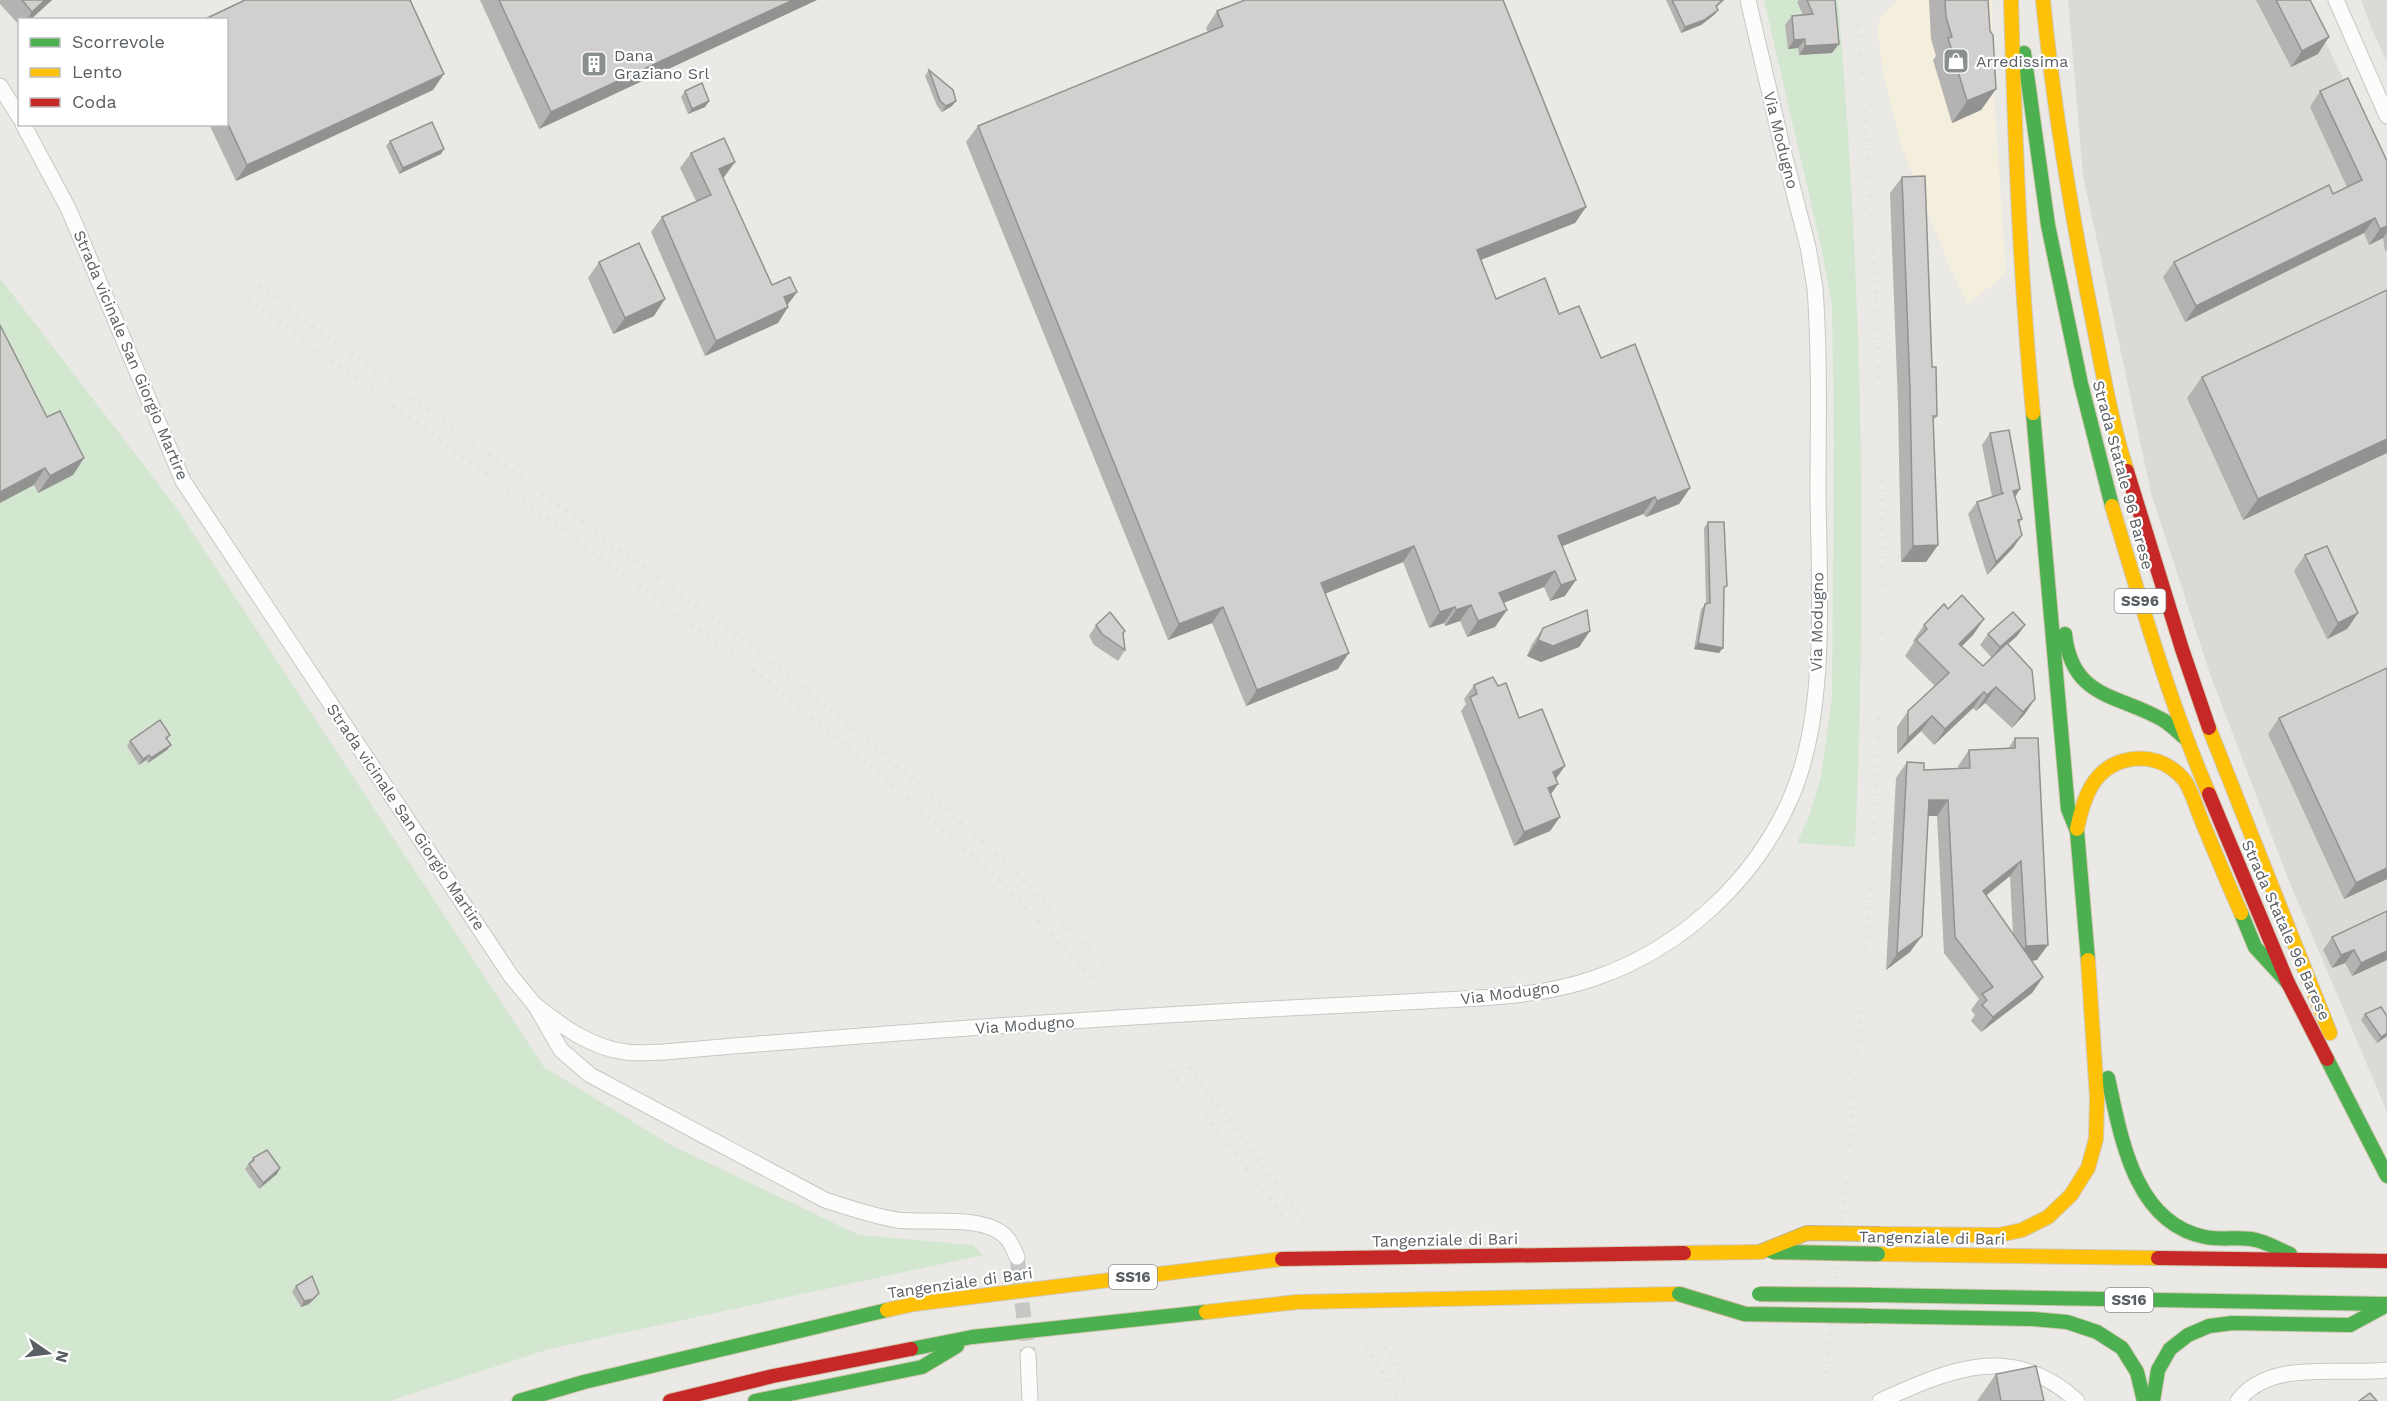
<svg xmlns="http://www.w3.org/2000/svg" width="2387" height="1401" font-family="'Work Sans',sans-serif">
	<rect width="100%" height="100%" fill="#eae9e5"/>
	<path fill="#f4eedd" d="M1898 0H1992L1995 109 2006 273 1968 305 1948 263 1902 148 1883 72 1877 25 1886 11Z"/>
	<g fill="#dbdad6">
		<path d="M2068 0H2306L2387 173V1112L2289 881 2210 674 2151 493 2083 175Z"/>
		<path d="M2361 0H2387V62L2372 30Z"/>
	</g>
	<g fill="#d3e7d0">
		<path d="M1764 0H1838C1862 282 1868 564 1855 847L1797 843 1810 813 1821 777 1832 696 1834 443 1832 304 1820 242Z"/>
		<path d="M0 278 176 507 544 1067 671 1145 859 1235 973 1245 983 1255 549 1349 390 1401H0Z"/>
	</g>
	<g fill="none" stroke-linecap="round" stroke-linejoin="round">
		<path stroke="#c6c6c4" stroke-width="15" stroke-dasharray="15 8" stroke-linecap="butt" d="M1017 1257 1028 1355"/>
		<g stroke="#c7c7c7" stroke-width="17">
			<g id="street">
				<path d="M2336 0 2387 116"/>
				<path d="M0 86 20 118"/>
				<path d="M23 124 69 210 183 481 511 976 535 1005 561 1050 590 1075 825 1200C849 1208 873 1216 897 1220 927 1224 984 1214 1006 1237 1011 1242 1014 1250 1017 1257"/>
				<path d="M535 1005C562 1026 591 1048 626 1052 639 1054 652 1052 664 1052 860 1035 1056 1021 1251 1010 1309 1007 1367 1004 1424 1001 1481 998 1541 997 1595 978 1682 948 1756 880 1792 795 1828 710 1819 587 1818 495 1818 426 1820 357 1815 288L1808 247 1782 146 1748 0"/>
				<path d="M1028 1355 1030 1401"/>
				<path d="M1880 1401C1949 1370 2012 1341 2077 1401"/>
				<path d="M2238 1401C2270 1358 2340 1376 2387 1370"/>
			</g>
		</g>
		<g stroke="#d2c8b2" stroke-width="16">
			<g id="fast">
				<path d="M2024 53 2048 225 2081 384 2112 506"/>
				<path d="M2033 413 2068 809 2077 831 2088 960"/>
				<path d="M2065 634C2072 699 2118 694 2163 720 2171 725 2178 732 2185 738"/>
				<path d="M2241 913 2255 947 2288 983"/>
				<path d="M2327 1059 2387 1176"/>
				<path d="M2108 1078C2121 1137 2134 1223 2205 1237 2221 1240 2236 1237 2251 1239 2265 1241 2278 1249 2290 1254"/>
				<path d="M1872 1295 2387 1304"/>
				<path d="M1869 1316 2033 1319 2067 1322 2097 1332 2122 1348 2137 1372 2144 1401"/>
				<path d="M911 1349 972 1337 1206 1312"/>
				<path d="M519 1401 584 1382 887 1310"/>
				<path d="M755 1401 922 1367 957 1346"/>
				<path d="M2153 1401 2158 1370 2170 1349 2188 1335 2209 1326 2233 1323 2350 1325 2387 1305"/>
			</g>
		</g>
		<g stroke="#d2c8b2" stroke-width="16">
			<g id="slow">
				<path d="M2011 0C2015 138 2020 276 2033 413"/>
				<path d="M2043 0C2053 103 2070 205 2090 307 2101 362 2110 418 2127 471"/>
				<path d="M2112 506C2141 603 2169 701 2209 794"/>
				<path d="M2209 728 2330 1033"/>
				<path d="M2077 829C2083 800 2092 770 2123 761 2147 754 2170 762 2185 781 2192 792 2196 807 2201 819 2214 850 2227 882 2241 913"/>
				<path d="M1880 1234 1999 1235 2022 1230 2048 1217 2071 1195 2088 1168 2096 1139 2097 1097 2088 960"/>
				<path d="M1684 1253 1760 1252"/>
				<path d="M1878 1254 2158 1258"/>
				<path d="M887 1310 914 1304 1282 1259"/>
				<path d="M1206 1312 1297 1302 1679 1294"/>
			</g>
		</g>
		<g stroke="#d2c8b2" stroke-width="16">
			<g id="jam">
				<path d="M2127 471 2182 649 2209 728"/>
				<path d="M2209 794 2288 983 2327 1059"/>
				<path d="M2158 1258 2387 1261"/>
				<path d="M1282 1259 1684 1253"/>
				<path d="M670 1401 773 1376 911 1349"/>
			</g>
		</g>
		<use href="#street" stroke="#fcfcfb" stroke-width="15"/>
		<use href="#fast" stroke="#4caf50" stroke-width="14"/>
		<use href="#slow" stroke="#ffc107" stroke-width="14"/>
		<use href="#jam" stroke="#c62828" stroke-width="14"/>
		<g stroke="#e2e1e2" stroke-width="4.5" stroke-dasharray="1.5 8" stroke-linecap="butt">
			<path d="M259 286 769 659 908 775 1009 866 1115 976"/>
			<path d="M248 299 758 673 896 788 997 878 1102 988"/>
			<path d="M1178 1052 1305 1222"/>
			<path d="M1165 1063 1289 1223"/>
			<path d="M1367 1347 1399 1401"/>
			<path d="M1385 1347 1415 1401"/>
			<path d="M1823 1401C1833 1303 1844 1205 1853 1106 1869 931 1880 754 1882 578 1884 385 1871 192 1856 0"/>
		</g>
		<g stroke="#c2b192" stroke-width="16" stroke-linecap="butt">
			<g id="fast-bridge">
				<path d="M1772 1252 1878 1254"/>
				<path d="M1679 1294 1745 1314 1869 1316"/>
				<path d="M1759 1294 1872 1295"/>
			</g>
		</g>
		<g stroke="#c2b192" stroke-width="16" stroke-linecap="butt">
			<path id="slow-bridge" d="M1760 1252 1807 1233 1880 1234"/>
		</g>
		<use href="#fast-bridge" stroke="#4caf50" stroke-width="14"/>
		<use href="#slow-bridge" stroke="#ffc107" stroke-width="14"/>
	</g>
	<g fill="#b4b3b1" fill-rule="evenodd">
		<path d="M0 0H52L30 20H20V26L0 4Z"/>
		<path d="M480 0H817L539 129Z"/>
		<path d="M1666 0H1724L1717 7 1718 10 1714 15 1701 25 1681 33Z"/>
		<path d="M1799 0H1835L1832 53 1799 55 1798 48 1788 49 1785 25 1792 16 1803 15 1797 2Z"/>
		<path d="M1929 0H1988L1990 31 1996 89 1981 110 1952 123 1933 60 1936 56 1931 39Z"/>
		<path d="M2256 0H2310L2318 54 2291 67Z"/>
		<path d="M1217 11 1586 207 1575 223 1481 260 1496 299 1559 314 1601 358 1690 488 1679 504 1646 517 1643 514 1563 546 1565 596 1550 601 1544 587 1503 603 1507 610 1495 627 1467 637 1460 621 1445 626 1444 623 1429 628 1403 562 1325 593 1338 669 1246 706 1212 623 1168 640 966 142 978 126 1208 32 1206 28Z"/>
		<path d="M226 20 433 90 236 181 209 124H226Z"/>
		<path d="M929 70 952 106 942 112 937 106 925 76Z"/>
		<path d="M685 91 709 101 705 107 688 114 681 97Z"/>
		<path d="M2320 91 2387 161V250L2385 251 2383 238 2369 245 2364 233 2185 322 2163 277 2174 262 2333 194 2347 187 2310 107Z"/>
		<path d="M390 141 441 154 399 174 386 146Z"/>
		<path d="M691 153 735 162 724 177H723L772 285 797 292 787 305 788 307 778 323 705 356 651 232 662 217 696 201 680 168Z"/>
		<path d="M1902 177 1932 367 1937 416 1933 421 1938 545 1926 562H1901L1898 406 1890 193Z"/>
		<path d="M599 262 654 316 613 334 588 278Z"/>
		<path d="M2387 290V453L2243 520 2187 398 2202 377Z"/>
		<path d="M47 417 84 458 73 475 38 493 34 485Z"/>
		<path d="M1990 433 2022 519 2019 524 2022 535 2013 548 1987 575 1968 514 1977 502 1992 497 1982 445Z"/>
		<path d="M1708 522 1719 653 1694 649 1701 609 1706 604 1704 528Z"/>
		<path d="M2305 555 2358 613 2347 629 2327 639 2294 571Z"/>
		<path d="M1948 609 1984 619 1973 635 1962 646 1983 666 1992 658 1980 645 1988 634 2025 625 2017 636 2008 644 2035 699 2024 715 2012 728 1985 703 1976 711 1973 708 1934 745 1921 731 1897 754V727L1908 711 1935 686 1905 656 1914 642 1913 641 1924 625Z"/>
		<path d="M1096 625 1123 634 1125 650 1118 661 1094 645 1089 636Z"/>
		<path d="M1543 628 1590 631 1579 647 1541 662 1527 656 1532 644Z"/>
		<path d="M1474 685 1498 686 1519 718 1558 784 1551 794 1560 817 1550 831 1514 846 1461 711 1466 704 1464 699Z"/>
		<path d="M2279 718 2387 879 2344 899 2268 734Z"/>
		<path d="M170 735 167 739V750L148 763 146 760 139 765 127 746 130 741Z"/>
		<path d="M2015 738 2037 960 2032 961 2043 977 2032 993 1981 1032 1971 1021 1975 1015 1971 1010 1979 999 1944 953 1937 816H1928L1910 952 1886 970 1896 778 1907 762 1924 770 1958 768V766L1969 750 2008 749ZM2010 876 2013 935 1986 896Z"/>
		<path d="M2332 937 2387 960 2352 976 2345 963 2332 968 2323 950Z"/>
		<path d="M2365 1014 2387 1036 2377 1043 2361 1020Z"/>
		<path d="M253 1158 277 1174 259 1189 245 1169Z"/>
		<path d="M296 1286 315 1298 309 1304 301 1307 292 1292Z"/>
		<path d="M1996 1374 2044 1401H1977Z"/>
	</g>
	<g fill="#929290">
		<path d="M45 0H52L30 20H26L32 12Z"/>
		<path d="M793 0H817L539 129 551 112Z"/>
		<path d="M1718 10 1714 15 1701 25 1681 33 1685 27Z"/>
		<path d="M2329 37 2318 54 2291 67 2302 51Z"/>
		<path d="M1805 39 1798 48 1788 49 1794 40Z"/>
		<path d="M1839 44 1832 53 1799 55 1805 46Z"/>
		<path d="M444 74 433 90 236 181 247 165Z"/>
		<path d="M1996 89 1981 110 1952 123 1967 101Z"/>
		<path d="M709 101 705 107 688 114 692 109Z"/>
		<path d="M956 101 952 106 942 112 946 106Z"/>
		<path d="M444 149 441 154 399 174 403 168Z"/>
		<path d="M735 162 724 177 708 184 719 169Z"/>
		<path d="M1586 207 1575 223 1465 266 1477 250Z"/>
		<path d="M2375 218 2364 233 2185 322 2196 306Z"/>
		<path d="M2387 226V232L2383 238 2369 245 2380 229Z"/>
		<path d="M797 292 786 307 784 297Z"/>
		<path d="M665 299 654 316 613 334 625 318Z"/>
		<path d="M788 307 778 323 705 356 716 341Z"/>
		<path d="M2387 439V453L2243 520 2258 499Z"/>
		<path d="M84 458 73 475 38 493 50 476Z"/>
		<path d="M45 468 34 485 0 503V492Z"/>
		<path d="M1690 488 1679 504 1646 517 1657 501Z"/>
		<path d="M2020 489 2012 502 2013 491Z"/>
		<path d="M1655 497 1643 514 1547 552 1558 536Z"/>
		<path d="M2022 535 2013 548 1987 575 1996 562Z"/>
		<path d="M1938 545 1926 562H1901L1913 546Z"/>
		<path d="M1414 546 1403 562 1310 600 1321 583Z"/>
		<path d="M1555 571 1544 587 1488 609 1499 593Z"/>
		<path d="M1576 580 1565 596 1550 601 1561 585Z"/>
		<path d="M1471 605 1460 621 1445 626 1456 610Z"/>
		<path d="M1223 607 1212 623 1168 640 1179 624Z"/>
		<path d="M1455 607 1444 623 1429 628 1440 612Z"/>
		<path d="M1507 610 1495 627 1467 637 1478 621Z"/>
		<path d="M2358 613 2347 629 2327 639 2338 623Z"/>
		<path d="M1984 619 1973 635 1948 660 1959 644Z"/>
		<path d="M2025 625 2017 636 1992 658 2000 647Z"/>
		<path d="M1590 631 1579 647 1541 662 1527 656 1538 640Z"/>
		<path d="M1698 643 1723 648 1719 653 1694 649Z"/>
		<path d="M1349 653 1338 669 1246 706 1257 690Z"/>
		<path d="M1996 687 1985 703 1976 711 1987 695Z"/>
		<path d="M1984 692 1973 708 1934 745 1945 729Z"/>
		<path d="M2035 699 2024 715 2012 728 2023 712Z"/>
		<path d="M1932 716 1921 731 1897 754 1908 738Z"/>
		<path d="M171 745 167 750 148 763 151 758Z"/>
		<path d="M149 755 146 760 139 765 143 759Z"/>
		<path d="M1565 766 1555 780 1553 772Z"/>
		<path d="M1558 784 1548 798V788Z"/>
		<path d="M1929 800H1948L1937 816H1918Z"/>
		<path d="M1560 817 1550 831 1514 846 1524 832Z"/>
		<path d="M2021 861 2010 876 1971 907 1983 891Z"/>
		<path d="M2387 868V879L2344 899 2356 883Z"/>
		<path d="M1922 936 1910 952 1886 970 1897 954Z"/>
		<path d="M2048 945 2037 960 2015 962 2026 946Z"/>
		<path d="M2354 950 2345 963 2332 968 2341 955Z"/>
		<path d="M2387 951V960L2352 976 2361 963Z"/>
		<path d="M2043 977 2032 993 1981 1032 1993 1017Z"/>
		<path d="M2387 1033V1036L2377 1043 2381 1037Z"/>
		<path d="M280 1168 277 1174 259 1189 263 1183Z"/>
		<path d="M319 1293 315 1298 309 1304 301 1307 304 1301Z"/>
	</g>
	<g fill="#d1d0ce" stroke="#929290" stroke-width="1.5">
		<path d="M22 0H45L32 12Z"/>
		<path d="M245 0H410L444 74 247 165 226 120V20H203Z"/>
		<path d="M499 0H793L551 112Z"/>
		<path d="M1245 0H1503L1586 207 1477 250 1496 299 1545 278 1559 314 1579 306 1601 358 1635 344 1690 488 1657 501 1655 497 1558 536 1576 580 1561 585 1555 571 1499 593 1507 610 1478 621 1471 605 1456 610 1455 607 1440 612 1414 546 1321 583 1349 653 1257 690 1223 607 1179 624 978 126 1223 26 1217 11Z"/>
		<path d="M1672 0H1723L1716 6 1718 10 1704 20 1685 27Z"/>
		<path d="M1807 0H1835L1839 44 1805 46V39L1794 40 1792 16 1813 14Z"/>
		<path d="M1945 0H1988L1990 31 1993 35 1996 89 1967 101 1948 38 1952 37 1946 17Z"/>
		<path d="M2276 0H2310L2329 37 2302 51Z"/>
		<path d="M929 70 953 90 956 101 946 106 940 101Z"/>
		<path d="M2348 78 2387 161V226L2380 229 2375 218 2196 306 2174 262 2329 185 2333 194 2362 180 2320 91Z"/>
		<path d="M702 83 709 101 692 109 685 91Z"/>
		<path d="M432 122 444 149 403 168 390 141Z"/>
		<path d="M724 138 735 162 719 169 772 285 790 277 797 292 784 297 788 307 716 341 662 217 711 195 691 153Z"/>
		<path d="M1925 176 1932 367H1936L1937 416H1933L1938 545 1913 546 1910 389 1902 177Z"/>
		<path d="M639 243 665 299 625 318 599 262Z"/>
		<path d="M2387 290V439L2258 499 2202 377Z"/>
		<path d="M0 325 47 417 60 411 84 458 50 476 45 468 0 492Z"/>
		<path d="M2009 430 2020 489 2013 491 2022 519 2018 520 2022 535 1996 562 1977 502 2004 493H2002L1990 433Z"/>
		<path d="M1708 522H1724L1727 586 1724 587 1723 648 1698 643 1705 604 1710 603Z"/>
		<path d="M2327 546 2358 613 2338 623 2305 555Z"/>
		<path d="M1962 595 1984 619 1959 644 1983 666 2007 643 2032 670 2035 699 2023 712 1996 687 1987 695 1984 692 1945 729 1932 716 1908 738V711L1949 673 1916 640 1927 629 1924 625 1944 604 1948 609Z"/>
		<path d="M1587 610 1590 631 1553 646 1538 640 1543 628Z"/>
		<path d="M1110 612 1125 631 1123 633 1125 650 1102 634 1096 625Z"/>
		<path d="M2013 612 2025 625 2000 647 1988 634Z"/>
		<path d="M2387 668V868L2356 883 2279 718Z"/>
		<path d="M1493 677 1498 686 1506 683 1519 718 1542 709 1565 766 1553 772 1558 784 1548 788 1560 817 1524 832 1470 697 1477 694 1474 685Z"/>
		<path d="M160 720 170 735 166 738 171 745 151 758 149 755 143 759 130 741Z"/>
		<path d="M2015 738H2038L2048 945 2026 946 2021 861 1983 891 2043 977 1993 1017 1982 1005 1987 1000 1982 994 1993 987 1955 937 1948 800H1929L1922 936 1897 954 1907 762 1924 763V770L1970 768 1969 750 2015 748Z"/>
		<path d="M2387 911V951L2361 963 2354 950 2341 955 2332 937Z"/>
		<path d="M2381 1007 2387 1016V1033L2381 1037 2365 1014Z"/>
		<path d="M267 1150 280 1168 263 1183 249 1164 254 1160 253 1158Z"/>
		<path d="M312 1276 319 1293 313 1299 304 1301 296 1286Z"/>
		<path d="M2036 1366 2044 1401H2001L1996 1374Z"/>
		<path d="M2370 1393 2377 1401H2359Z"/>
	</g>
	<defs>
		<g id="shop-square" transform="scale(1.35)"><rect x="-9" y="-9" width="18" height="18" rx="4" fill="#8c8f90" stroke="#fff"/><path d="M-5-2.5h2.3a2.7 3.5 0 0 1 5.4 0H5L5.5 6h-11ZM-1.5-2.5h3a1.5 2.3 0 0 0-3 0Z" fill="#fff"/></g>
		<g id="building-square" transform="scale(1.35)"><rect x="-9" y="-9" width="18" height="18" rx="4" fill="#8c8f90" stroke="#fff"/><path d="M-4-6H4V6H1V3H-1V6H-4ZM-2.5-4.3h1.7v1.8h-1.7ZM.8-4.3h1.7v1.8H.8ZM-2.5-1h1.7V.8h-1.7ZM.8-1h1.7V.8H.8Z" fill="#fff"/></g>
	</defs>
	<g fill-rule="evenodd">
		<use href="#shop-square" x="1956" y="61"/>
		<use href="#building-square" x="594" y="64"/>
	</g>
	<g text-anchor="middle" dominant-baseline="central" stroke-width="4.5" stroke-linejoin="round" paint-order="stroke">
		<g fill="#fff" stroke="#8c8f92" stroke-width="1.5">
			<rect x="2114.5" y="589" width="51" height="24" rx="4.5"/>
			<rect x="1109" y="1265" width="48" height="24" rx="4.5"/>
			<rect x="2105" y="1288" width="48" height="24" rx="4.5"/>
		</g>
		<g font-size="15" font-weight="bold" fill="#5a5f63">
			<text x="2140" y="601">SS96</text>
			<text x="1133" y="1277">SS16</text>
			<text x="2129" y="1300">SS16</text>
		</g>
		<g font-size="16" fill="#5a5f63" stroke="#fff" text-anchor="start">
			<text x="614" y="55">Dana<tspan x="614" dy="18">Graziano Srl</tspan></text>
			<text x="1976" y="61">Arredissima</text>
		</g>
		<g font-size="16" fill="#5a5f63" stroke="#fff">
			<text transform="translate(1781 140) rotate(76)">Via Modugno</text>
			<text transform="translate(131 355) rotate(67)">Strada vicinale San Giorgio Martire</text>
			<text transform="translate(2123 475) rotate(75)">Strada Statale 96 Barese</text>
			<text transform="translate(1817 622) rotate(-89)">Via Modugno</text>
			<text transform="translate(406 817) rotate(56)">Strada vicinale San Giorgio Martire</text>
			<text transform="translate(2286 930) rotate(66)">Strada Statale 96 Barese</text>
			<text transform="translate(1510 993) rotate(-7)">Via Modugno</text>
			<text transform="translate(1025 1025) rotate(-4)">Via Modugno</text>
			<text transform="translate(1932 1238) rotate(1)">Tangenziale di Bari</text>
			<text transform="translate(1445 1240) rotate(-1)">Tangenziale di Bari</text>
			<text transform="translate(960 1283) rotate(-8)">Tangenziale di Bari</text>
		</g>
	</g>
	<rect x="18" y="18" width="210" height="108" fill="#ffffff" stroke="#bdbfc1" stroke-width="1.5"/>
	<rect x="30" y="38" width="30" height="9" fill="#4caf50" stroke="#bdbfc1" stroke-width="1.5"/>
	<text x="72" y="48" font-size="18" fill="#5a5f63">Scorrevole</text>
	<rect x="30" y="68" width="30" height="9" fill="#ffc107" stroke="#bdbfc1" stroke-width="1.5"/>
	<text x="72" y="78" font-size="18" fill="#5a5f63">Lento</text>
	<rect x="30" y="98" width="30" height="9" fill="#c62828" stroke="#bdbfc1" stroke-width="1.5"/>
	<text x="72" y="108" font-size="18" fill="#5a5f63">Coda</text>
	<g transform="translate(48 1353) rotate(104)" stroke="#ffffff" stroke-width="4.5" paint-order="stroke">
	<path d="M0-4.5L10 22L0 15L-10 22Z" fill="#5a5f63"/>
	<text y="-9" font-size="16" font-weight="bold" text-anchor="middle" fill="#5a5f63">N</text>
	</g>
</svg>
